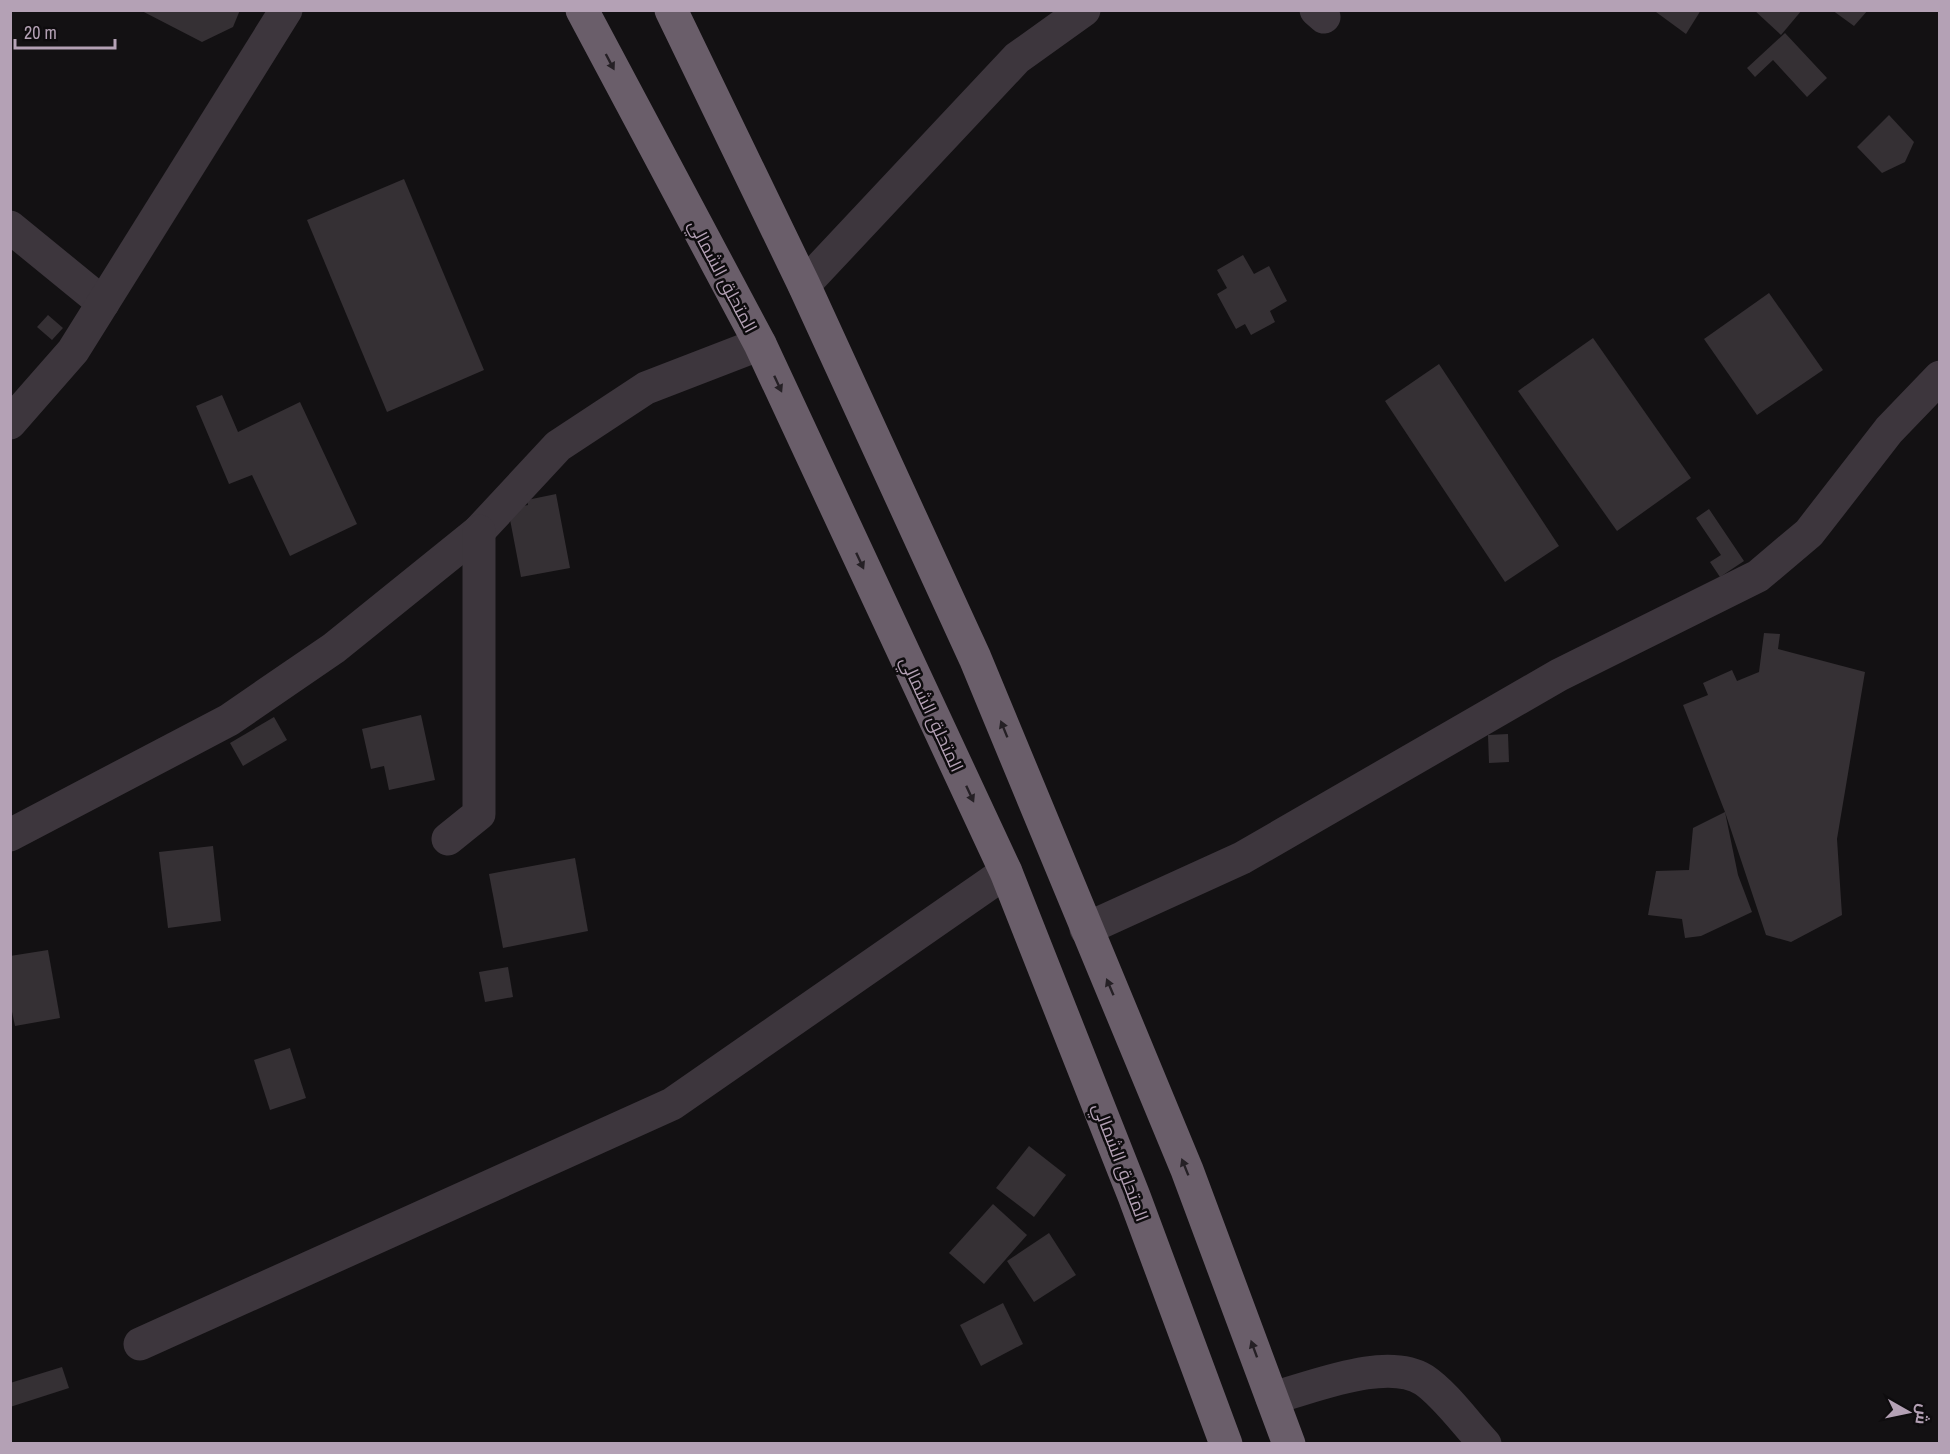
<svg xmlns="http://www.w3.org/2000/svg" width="1950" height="1454" font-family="'Archivo Narrow',Cairo,sans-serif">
	<rect width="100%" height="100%" fill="#131113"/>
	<g fill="#353034">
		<path d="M140 10H240L233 27 202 42Z"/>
		<path d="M1657 10H1701L1686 34 1656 12Z"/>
		<path d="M1754 10H1802L1781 35Z"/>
		<path d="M1832 10H1868L1854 26Z"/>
		<path d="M1785 33 1827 78 1807 97 1773 60 1755 77 1747 68Z"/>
		<path d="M1889 115 1914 142 1905 162 1882 173 1857 147Z"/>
		<path d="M404 179 484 370 387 412 307 220Z"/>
		<path d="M1243 255 1254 274 1269 266 1287 301 1270 311 1275 322 1251 335 1245 324 1236 329 1217 294 1227 288 1217 270Z"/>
		<path d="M1769 293 1823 370 1757 415 1704 339Z"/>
		<path d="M48 315 63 328 52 340 37 327Z"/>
		<path d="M1593 338 1691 478 1617 531 1518 391Z"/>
		<path d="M1439 364 1559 546 1505 582 1385 401Z"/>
		<path d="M222 395 238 432 300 402 357 524 290 556 252 475 229 484 196 406Z"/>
		<path d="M556 494 570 568 521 577 508 509 528 505 527 500Z"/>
		<path d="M1709 509 1744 561 1720 577 1710 562 1721 555 1696 518Z"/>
		<path d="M1764 633 1780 634 1778 649 1865 672 1837 839 1842 915 1791 942 1766 935 1725 812 1738 875 1752 912 1701 936 1685 938 1682 919 1648 915 1656 871 1689 870 1693 828 1725 812 1683 705 1708 695 1703 683 1732 670 1737 681 1759 672Z"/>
		<path d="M421 715 435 780 389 790 384 766 371 769 362 729Z"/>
		<path d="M274 717 287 740 243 766 230 743Z"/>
		<path d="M1508 734 1509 762 1489 763 1488 735Z"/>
		<path d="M213 846 221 921 168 928 159 852Z"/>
		<path d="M575 858 588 931 503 948 489 874Z"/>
		<path d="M48 950 60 1018 15 1026 10 1002V956Z"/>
		<path d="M508 967 513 997 485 1002 479 972Z"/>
		<path d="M290 1048 306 1098 270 1110 254 1060Z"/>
		<path d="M1029 1146 1066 1175 1034 1217 996 1188Z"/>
		<path d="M993 1204 1027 1235 984 1284 949 1253Z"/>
		<path d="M1049 1233 1076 1275 1034 1302 1007 1261Z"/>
		<path d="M1003 1303 1023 1344 981 1366 960 1325Z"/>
		<path d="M62 1367 69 1388 10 1407V1383Z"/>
	</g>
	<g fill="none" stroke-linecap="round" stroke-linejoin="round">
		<g stroke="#3d363d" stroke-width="33">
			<path d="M1316 10 1324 17"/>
			<path d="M10 227 103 303"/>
			<path d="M804 285 1017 58 1084 10"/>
			<path d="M10 423 73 351 286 10"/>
			<path d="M10 835 229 720 334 648 479 531 558 446 646 388 760 344"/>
			<path d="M448 839 479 814V531"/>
			<path d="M1086 929 1242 858 1559 675 1758 576 1809 533 1889 430 1940 377"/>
			<path d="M140 1344 672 1104 1006 872"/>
			<path d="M1272 1398C1312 1388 1386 1356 1424 1380 1445 1394 1467 1425 1485 1444"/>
		</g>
		<g stroke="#6a5e6a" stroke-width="33">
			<path d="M582 10 760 344 1006 872 1134 1196 1226 1444"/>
			<path d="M671 10 804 285 975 658 1187 1170 1289 1444"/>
		</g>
	</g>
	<defs><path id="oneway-solid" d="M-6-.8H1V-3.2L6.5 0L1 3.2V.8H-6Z" transform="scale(1.5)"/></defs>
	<g fill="#252025">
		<use href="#oneway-solid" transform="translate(610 62) rotate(62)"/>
		<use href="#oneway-solid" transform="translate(778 384) rotate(65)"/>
		<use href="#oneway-solid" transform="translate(860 561) rotate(65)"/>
		<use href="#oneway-solid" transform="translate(1004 729) rotate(-112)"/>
		<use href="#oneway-solid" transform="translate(970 794) rotate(65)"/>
		<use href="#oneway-solid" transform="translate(1110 987) rotate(-113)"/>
		<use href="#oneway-solid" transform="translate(1185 1167) rotate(-112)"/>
		<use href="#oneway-solid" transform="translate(1254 1349) rotate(-110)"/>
	</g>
	<g text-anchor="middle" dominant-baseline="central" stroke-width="5" stroke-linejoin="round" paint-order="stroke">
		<g font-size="18" fill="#b4a1b5" stroke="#0e0c0e">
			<text transform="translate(723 276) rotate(62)">المتحلق الشمالي</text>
			<text transform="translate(932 714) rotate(65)">المتحلق الشمالي</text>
			<text transform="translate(1121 1162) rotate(69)">المتحلق الشمالي</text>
		</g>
	</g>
	<rect width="1950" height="1454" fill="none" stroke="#b4a1b5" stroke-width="24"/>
	<g transform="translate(1908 1412) rotate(99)" stroke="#0e0c0e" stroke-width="4.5" paint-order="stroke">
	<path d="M0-4.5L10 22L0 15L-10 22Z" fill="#b4a1b5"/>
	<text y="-9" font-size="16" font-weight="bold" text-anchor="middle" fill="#b4a1b5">ش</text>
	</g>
	<path d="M15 39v9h100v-9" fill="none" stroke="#b4a1b5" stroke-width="3"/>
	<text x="24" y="39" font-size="18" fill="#b4a1b5" stroke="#0e0c0e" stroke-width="4.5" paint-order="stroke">20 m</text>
</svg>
